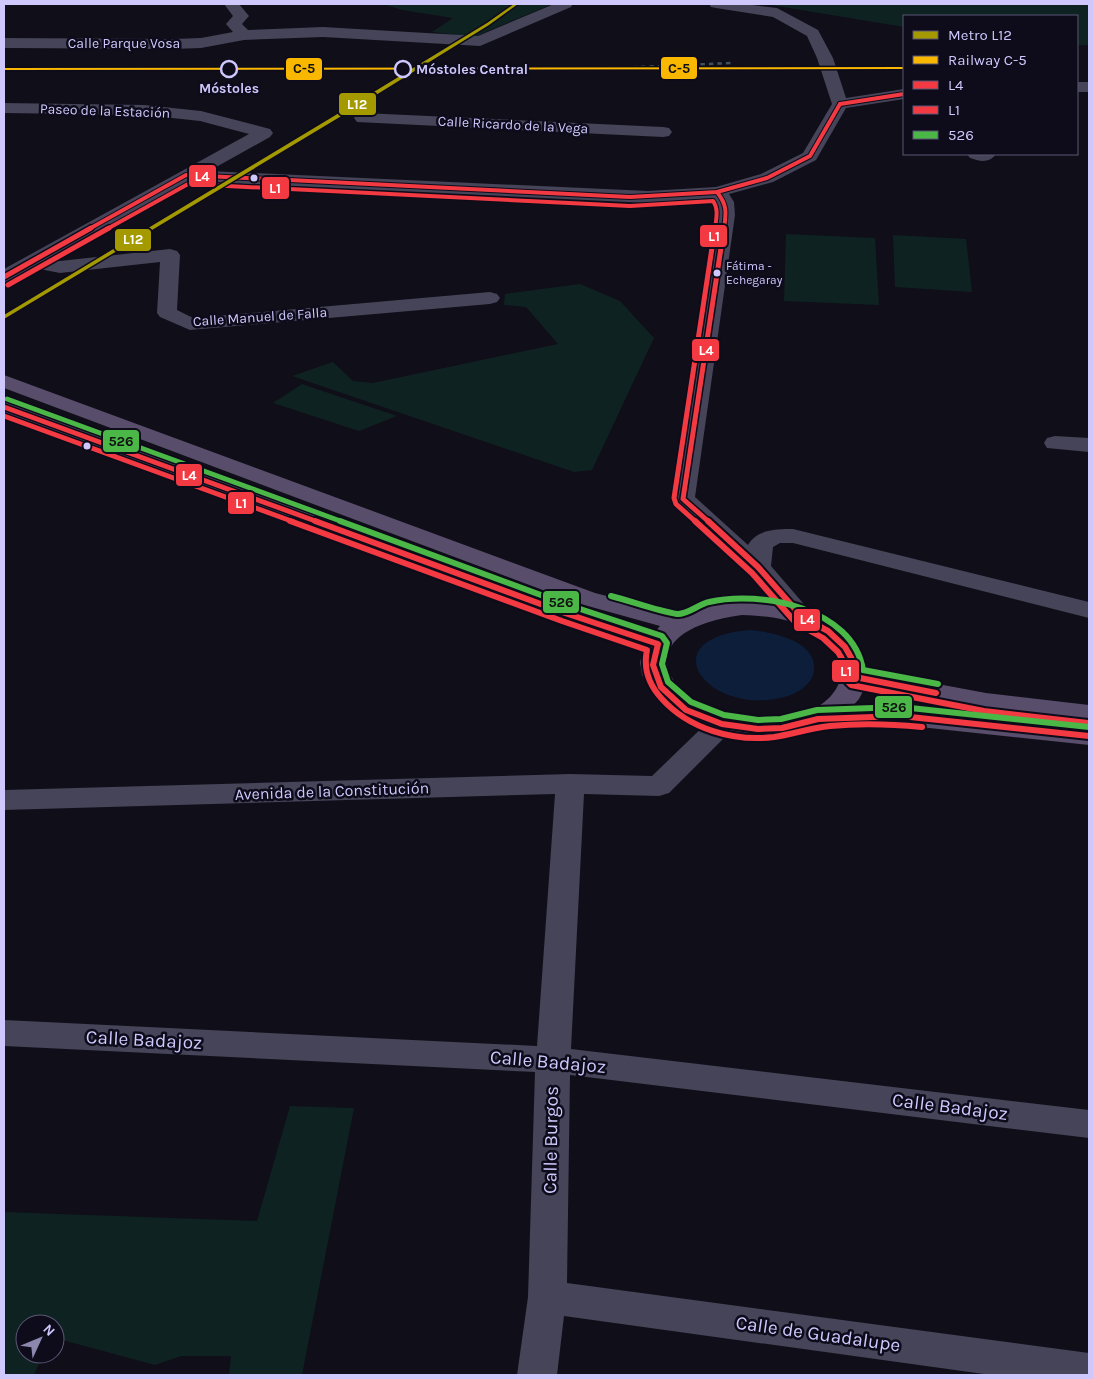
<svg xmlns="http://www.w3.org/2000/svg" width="1093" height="1379" font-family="Karla,sans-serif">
	<rect width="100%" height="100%" fill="#100e18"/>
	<g fill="#0f2222">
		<path d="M383 4H552L474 37 432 32 453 18 402 10Z"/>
		<path d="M765 4H1089V45H1077V16H904V27Z"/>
		<path d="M786 234 875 238 879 305 784 301Z"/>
		<path d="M893 235 966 239 972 292 895 287Z"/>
		<path d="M580 284 620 301 654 338 592 470 574 472 292 376 333 362 353 381 373 383 558 344 526 307 504 305 505 294Z"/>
		<path d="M302 384 397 416 359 431 273 403Z"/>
		<path d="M290 1106 354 1108 302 1375H229L231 1356H181L155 1365 55 1338V1324H25V1354H43L34 1375H4V1212L257 1221Z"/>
	</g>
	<path fill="#0d1e3b" d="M750 630C773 632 822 642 813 675 810 685 797 693 788 696 709 720 647 638 750 630Z"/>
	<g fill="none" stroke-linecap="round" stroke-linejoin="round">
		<g fill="#454458" fill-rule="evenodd">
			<path d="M224 4H239L249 16 242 24 248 30 323 27 478 36 554 4H573L571 7 480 46 323 37 244 40 201 48 173 49 4 48V38L173 39 201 38 233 32 226 24 233 16Z"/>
			<path d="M709 4H745L777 8 818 30 833 58 846 98 904 89V99L846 108 816 160 773 182 729 194 734 202 735 215 695 497 748 545C757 529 777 529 793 529L1089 602V618L793 543H780L773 547 771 566 815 617 811 623 802 625 793 623 749 572 675 504 671 499 717 215 716 203 712 198 648 203 191 181 50 259 60 261 170 249 177 251 180 255 177 310 193 318 490 292 497 294 500 298 497 302 490 304 190 330 160 317 157 313 160 262 60 273 34 268 11 281 4 283V269L249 134 200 121 144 115 4 113V103L144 105 201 111 270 129 273 133 270 137 209 171 648 191 716 187 761 174 803 153 832 104 817 58 807 36 773 17 716 8 711 7Z"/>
			<rect x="1077" y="82" width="12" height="10"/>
			<path d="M363 113 663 127 669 128 672 132 669 136 663 137 357 122 354 118 357 114Z"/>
			<path d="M967 154H996C989 164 979 161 970 158Z"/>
			<path d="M1055 436 1089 438V452L1047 448 1044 443 1047 438Z"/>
			<path d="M722 715 732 718 736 724 732 730 669 793 659 796 584 794 571 1049 1089 1110V1138L570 1075 567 1283 1089 1353V1375H991L564 1316 557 1375H517L528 1297 535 1072 4 1046V1020L537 1046 555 794 4 810V790L570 774 652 776 712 718Z"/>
		</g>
		<path fill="#584d6a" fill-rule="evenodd" d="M4 375 595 593 678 614 703 606 742 599 772 602 804 609 822 616 844 631 864 657 868 671 986 693 1089 705V723L986 711 865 687 859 699 850 709 901 707 1089 727V745L901 725 819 728 792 735 766 738 741 736 716 731 684 720 667 708 657 698 642 675 640 662 644 648 556 619 4 415V400L574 607 653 634 660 626 577 603 4 388ZM742 615C763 616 785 617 805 628 830 642 856 669 830 697 823 704 812 711 802 714 698 745 591 636 742 615Z"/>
		<path stroke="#3e515f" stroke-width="2.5" stroke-dasharray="4.5 4" stroke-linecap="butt" d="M590 69 732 63"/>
		<g stroke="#0e0b1b" stroke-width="6">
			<g id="bus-1-far2">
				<path d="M840 104 904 94"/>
				<path d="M717 192C728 206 726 213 724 229"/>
				<path d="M89 229 186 175 630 197 717 192 767 178 810 156 840 104"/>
			</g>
		</g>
		<g stroke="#0e0b1b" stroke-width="8">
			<g id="bus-1-far1">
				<path d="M4 277 91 228"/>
				<path d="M4 407 318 522"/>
				<path d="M709 522 683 499 724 228"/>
			</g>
		</g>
		<g stroke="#0e0b1b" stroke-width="10">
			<g id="bus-1">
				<path d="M315 521 565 613 658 644 653 665 661 687 686 710 722 724 758 729 782 728 818 719 901 716 1089 736"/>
				<path d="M708 521 758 567 802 617 828 631 845 647 853 661 855 677 936 693"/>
			</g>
		</g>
		<g stroke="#0e0b1b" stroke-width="6">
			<path id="bus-2-far2" d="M107 229 188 184 630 206 713 201C719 209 716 220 715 229"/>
		</g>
		<g stroke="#0e0b1b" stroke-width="8">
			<g id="bus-2-far1">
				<path d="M8 285 109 228"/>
				<path d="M4 416 294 522"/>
				<path d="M696 522 676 504 674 498 715 228"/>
			</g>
		</g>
		<g stroke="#0e0b1b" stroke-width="10">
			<g id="bus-2">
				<path d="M290 521 562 621 647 650C643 669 649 685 662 699 689 729 734 742 774 737 793 734 811 728 830 726 861 723 891 724 922 727"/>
				<path d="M695 521 752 573 796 623 823 638 838 652 845 664 847 681 851 685 984 711 1088 723"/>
			</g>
		</g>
		<g stroke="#0e0b1b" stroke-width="8">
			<path id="bus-3-far1" d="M7 399 343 522"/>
		</g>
		<g stroke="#0e0b1b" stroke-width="10">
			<g id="bus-3">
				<path d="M340 521 568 605 662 636 667 643 662 664 668 682 691 702 724 715 758 720 781 719 817 710 901 707 1089 727"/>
				<path d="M611 596C631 601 657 611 677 614 687 615 699 604 709 602 761 590 853 608 863 670L938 684"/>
			</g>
		</g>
		<use href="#bus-1-far2" stroke="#f33a42" stroke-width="4"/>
		<use href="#bus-1-far1" stroke="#f33a42" stroke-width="5"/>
		<use href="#bus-1" stroke="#f33a42" stroke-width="6"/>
		<use href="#bus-2-far2" stroke="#f33a42" stroke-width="4"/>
		<use href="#bus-2-far1" stroke="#f33a42" stroke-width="5"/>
		<use href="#bus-2" stroke="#f33a42" stroke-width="6"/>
		<use href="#bus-3-far1" stroke="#4ab747" stroke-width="5"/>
		<use href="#bus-3" stroke="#4ab747" stroke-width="6"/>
		<g stroke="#0e0b1b" stroke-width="3">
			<path id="rail-1" d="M904 67V69L4 70V68Z"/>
		</g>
		<use href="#rail-1" fill="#fab700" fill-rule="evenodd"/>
		<g stroke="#0e0b1b" stroke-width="3">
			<path id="metro-1" d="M514 4H518L489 25 363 103 4 319V315L359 101 487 23Z"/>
		</g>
		<use href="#metro-1" fill="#a49a00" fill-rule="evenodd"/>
	</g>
	<g fill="#0e0b1b" stroke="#cec8fd" stroke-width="2.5">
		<circle cx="229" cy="69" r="8"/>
		<circle cx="403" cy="69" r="8"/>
	</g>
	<g fill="#cec8fd" stroke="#0e0b1b" stroke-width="2">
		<circle cx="254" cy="178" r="4.5"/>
		<circle cx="717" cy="273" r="4.5"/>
		<circle cx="87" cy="446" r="4.5"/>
	</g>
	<g text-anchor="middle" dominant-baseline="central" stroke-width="5" stroke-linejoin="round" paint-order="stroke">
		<g font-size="12" fill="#cec8fd" stroke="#0e0b1b" text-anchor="start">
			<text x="726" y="266">Fátima -<tspan x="726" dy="14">Echegaray</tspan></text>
		</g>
		<g font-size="14" fill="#cec8fd" stroke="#0e0b1b">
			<text x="124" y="43">Calle Parque Vosa</text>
			<text transform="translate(105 111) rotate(2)">Paseo de la Estación</text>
			<text transform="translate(513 125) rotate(3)">Calle Ricardo de la Vega</text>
			<text transform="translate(260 317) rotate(-4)">Calle Manuel de Falla</text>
		</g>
		<g font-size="14" font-weight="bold" fill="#cec8fd" stroke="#0e0b1b" text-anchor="start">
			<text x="416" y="69">Móstoles Central</text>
			<text x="229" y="88" text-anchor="middle">Móstoles</text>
		</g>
		<g font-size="16" fill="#cec8fd" stroke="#0e0b1b">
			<text transform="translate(332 791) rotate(-2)">Avenida de la Constitución</text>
		</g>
		<g font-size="19" fill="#cec8fd" stroke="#0e0b1b">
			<text transform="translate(144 1040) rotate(3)">Calle Badajoz</text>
			<text transform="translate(548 1062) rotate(5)">Calle Badajoz</text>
			<text transform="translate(950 1107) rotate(7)">Calle Badajoz</text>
			<text transform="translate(551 1140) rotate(-89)">Calle Burgos</text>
			<text transform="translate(818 1334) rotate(8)">Calle de Guadalupe</text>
		</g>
	</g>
	<g stroke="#0e0b1b" stroke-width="2">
		<rect x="660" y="56" width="38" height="24" rx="5" fill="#fab700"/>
		<rect x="285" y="57" width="38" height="24" rx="5" fill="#fab700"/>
		<rect x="338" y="92" width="39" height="24" rx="5" fill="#a49a00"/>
		<rect x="188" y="164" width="29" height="24" rx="5" fill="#f33a42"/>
		<rect x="261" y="176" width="29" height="24" rx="5" fill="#f33a42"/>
		<rect x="699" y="224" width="29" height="24" rx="5" fill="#f33a42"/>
		<rect x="114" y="228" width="38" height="24" rx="5" fill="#a49a00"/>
		<rect x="691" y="338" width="29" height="24" rx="5" fill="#f33a42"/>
		<rect x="102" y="429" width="38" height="24" rx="5" fill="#4ab747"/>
		<rect x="175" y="463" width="28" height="24" rx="5" fill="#f33a42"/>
		<rect x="227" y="491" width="28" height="24" rx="5" fill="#f33a42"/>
		<rect x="542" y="590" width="38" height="24" rx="5" fill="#4ab747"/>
		<rect x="793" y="608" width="28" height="24" rx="5" fill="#f33a42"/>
		<rect x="831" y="659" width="29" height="24" rx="5" fill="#f33a42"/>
		<rect x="874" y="695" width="39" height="24" rx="5" fill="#4ab747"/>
	</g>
	<g font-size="14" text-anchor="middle" font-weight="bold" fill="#fff">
		<text x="357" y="109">L12</text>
		<text x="202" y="181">L4</text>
		<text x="275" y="193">L1</text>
		<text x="714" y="241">L1</text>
		<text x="133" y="244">L12</text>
		<text x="706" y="355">L4</text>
		<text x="189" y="480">L4</text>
		<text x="241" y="508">L1</text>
		<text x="807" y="624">L4</text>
		<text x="846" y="676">L1</text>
	</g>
	<g font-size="14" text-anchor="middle" font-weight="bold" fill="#111">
		<text x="679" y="73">C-5</text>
		<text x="304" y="73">C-5</text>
		<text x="121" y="446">526</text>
		<text x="561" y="607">526</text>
		<text x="894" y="712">526</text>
	</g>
	<rect width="1093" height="1379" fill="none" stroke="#cec8fd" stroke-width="10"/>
	<rect x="903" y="15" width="175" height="140" fill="#0e0b1b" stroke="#5b5775"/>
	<rect x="913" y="31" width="25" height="8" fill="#a49a00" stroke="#5b5775"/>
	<text x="948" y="40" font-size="15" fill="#cec8fd">Metro L12</text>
	<rect x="913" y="56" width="25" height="8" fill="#fab700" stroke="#5b5775"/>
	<text x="948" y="65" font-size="15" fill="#cec8fd">Railway C-5</text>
	<rect x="913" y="81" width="25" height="8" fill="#f33a42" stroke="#5b5775"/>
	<text x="948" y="90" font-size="15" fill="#cec8fd">L4</text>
	<rect x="913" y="106" width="25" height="8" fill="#f33a42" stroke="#5b5775"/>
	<text x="948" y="115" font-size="15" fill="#cec8fd">L1</text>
	<rect x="913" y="131" width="25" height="8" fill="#4ab747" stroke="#5b5775"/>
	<text x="948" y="140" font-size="15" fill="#cec8fd">526</text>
	<g transform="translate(40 1339) rotate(46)"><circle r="24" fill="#0e0b1b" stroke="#5b5775"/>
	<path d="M0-4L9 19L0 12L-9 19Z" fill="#8c87ad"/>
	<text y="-8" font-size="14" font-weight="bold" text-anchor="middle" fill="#cec8fd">N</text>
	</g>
</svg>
